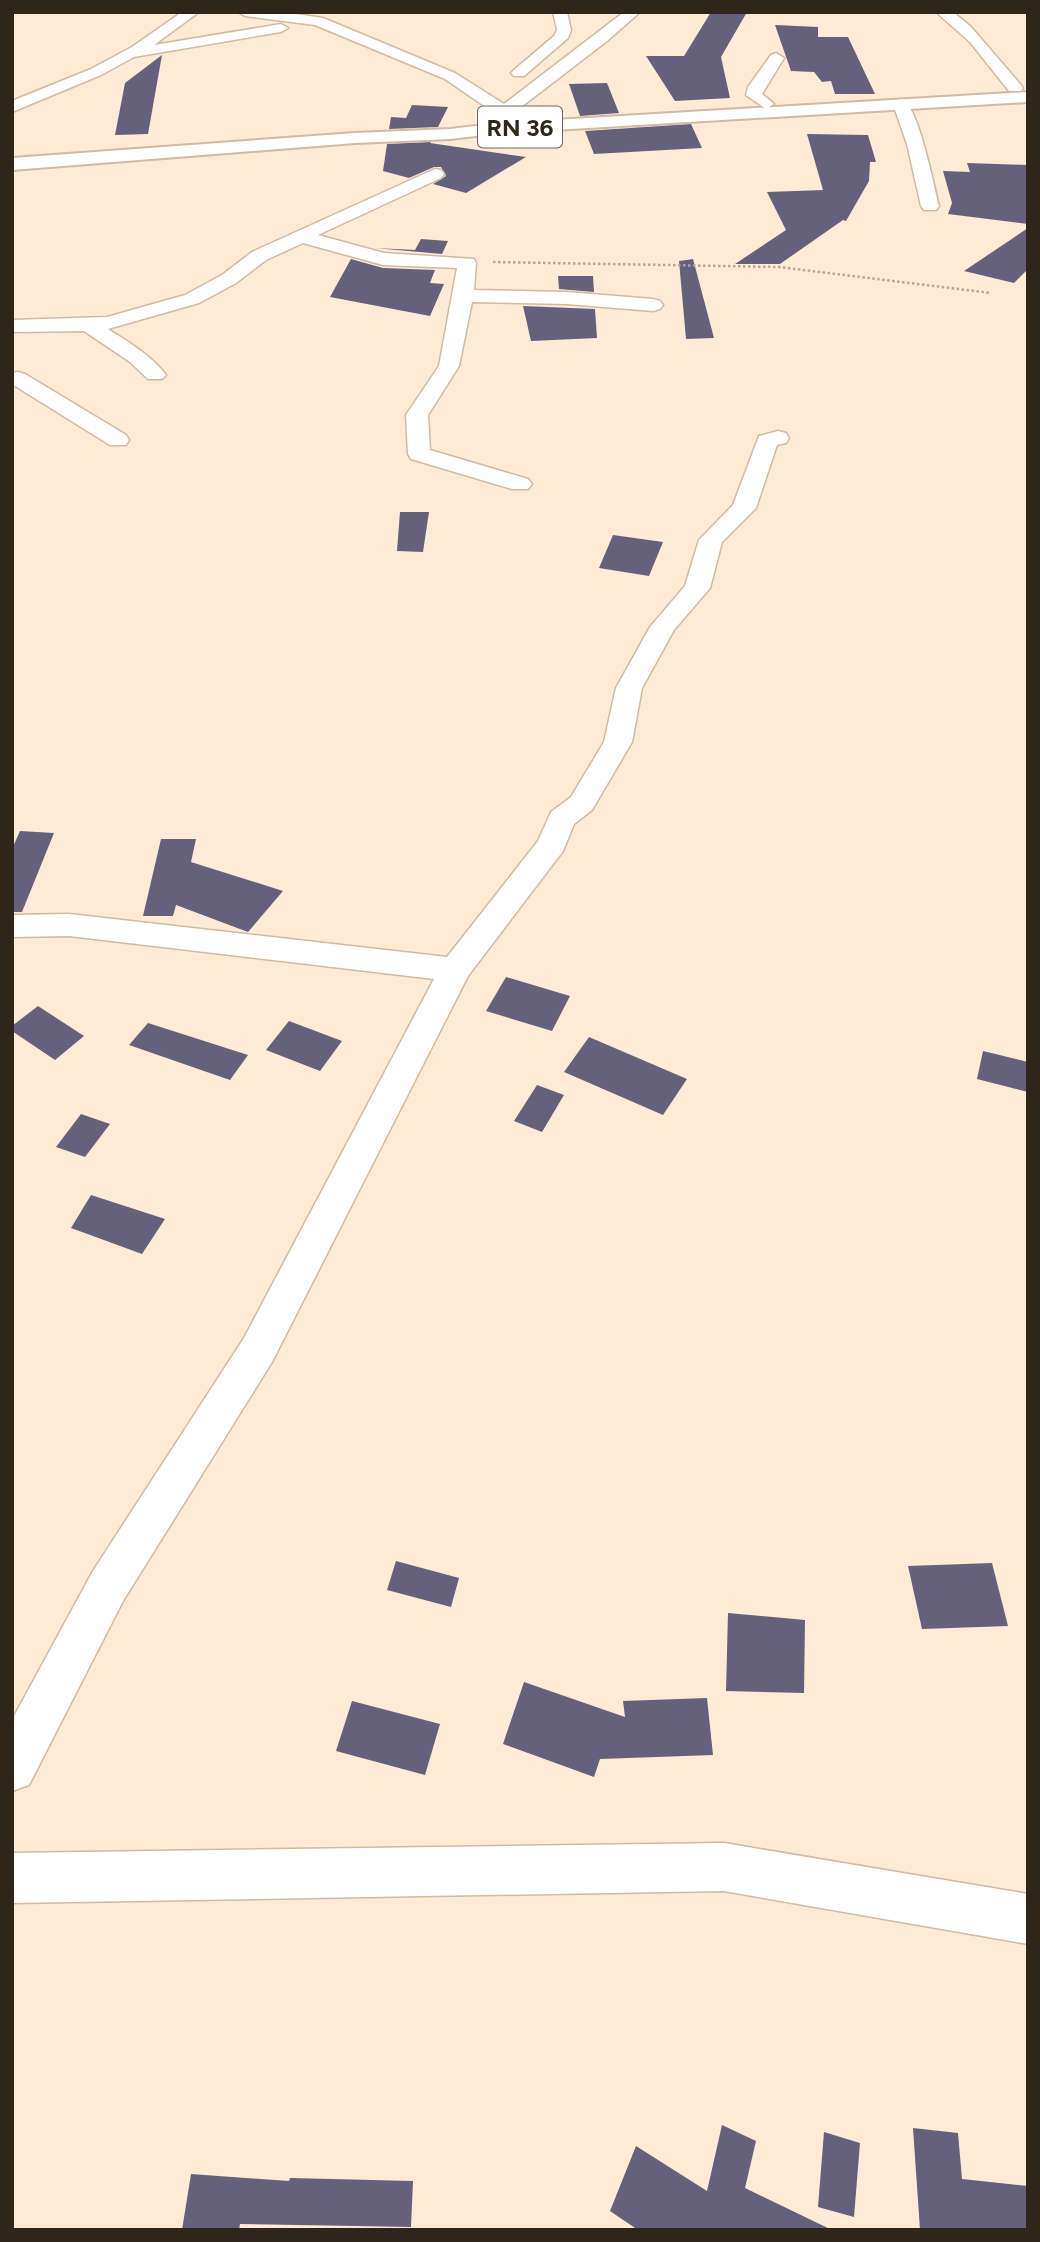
<svg xmlns="http://www.w3.org/2000/svg" width="1040" height="2242" font-family="Figtree,sans-serif">
	<rect width="100%" height="100%" fill="#feebd6"/>
	<g fill="#65617d">
		<path d="M711 12H747L721 57 730 98 675 101 646 56H684Z"/>
		<path d="M775 25 818 27V37H848L875 94H835L831 81 822 82 814 72 791 71Z"/>
		<path d="M162 55 148 134 115 135 125 83Z"/>
		<path d="M607 83 619 113 580 116 569 84Z"/>
		<path d="M412 105 448 107 438 127 389 129 391 117 406 118Z"/>
		<path d="M691 124 702 148 594 154 585 131Z"/>
		<path d="M807 134 868 135 876 162H870L869 181 846 221 843 220 780 264H735L786 230 767 192 823 190Z"/>
		<path d="M431 142 430 143 526 157 466 193 433 184 446 176 441 167H434L409 178 383 171 387 144Z"/>
		<path d="M967 163 1028 165V224L948 214 952 203 943 171 970 172Z"/>
		<path d="M1028 228V269L1014 283 964 271Z"/>
		<path d="M421 239 448 241 442 254 375 248 415 250Z"/>
		<path d="M351 259 383 268 435 270 430 283 444 284 430 316 330 297Z"/>
		<path d="M693 259 714 338 686 339 679 261Z"/>
		<path d="M558 276H593L594 292 559 289Z"/>
		<path d="M523 306 595 309 597 338 531 341Z"/>
		<path d="M400 512H429L423 552 397 551Z"/>
		<path d="M613 535 663 542 649 576 599 568Z"/>
		<path d="M20 831 54 833 22 912H12V849Z"/>
		<path d="M161 839H196L191 862 283 891 248 932 176 905 173 916H143Z"/>
		<path d="M506 977 570 996 552 1031 486 1011Z"/>
		<path d="M38 1006 84 1036 55 1060 12 1031V1026Z"/>
		<path d="M289 1021 342 1041 320 1071 266 1050Z"/>
		<path d="M148 1023 248 1055 230 1080 129 1045Z"/>
		<path d="M589 1037 687 1079 663 1115 564 1072Z"/>
		<path d="M983 1051 1028 1062V1092L977 1079Z"/>
		<path d="M537 1085 564 1095 542 1132 514 1121Z"/>
		<path d="M81 1114 110 1124 85 1157 56 1147Z"/>
		<path d="M91 1195 165 1219 142 1254 71 1228Z"/>
		<path d="M396 1561 459 1578 451 1607 387 1590Z"/>
		<path d="M992 1563 1008 1626 922 1629 908 1566Z"/>
		<path d="M728 1613 805 1620 804 1693 726 1691Z"/>
		<path d="M524 1682 625 1717 623 1701 707 1698 713 1755 600 1759 594 1777 503 1744Z"/>
		<path d="M352 1701 440 1724 425 1775 336 1751Z"/>
		<path d="M722 2125 756 2141 745 2188 832 2230H638L610 2211 636 2146 707 2191Z"/>
		<path d="M913 2128 958 2133 962 2179 1028 2186V2230H920Z"/>
		<path d="M824 2132 860 2143 854 2217 818 2207Z"/>
		<path d="M191 2174 289 2181 290 2178 413 2181 411 2227 240 2224 239 2230H182Z"/>
	</g>
	<g fill="none" stroke-linecap="round" stroke-linejoin="round">
		<g stroke="#d0baa0" stroke-width="3">
			<g id="street">
				<path d="M182 12H199L154 45 281 24 288 28 281 32 134 57 101 75 12 112V101L91 69 132 47Z"/>
				<path d="M238 12H282L323 18 455 73 504 104 624 12H640L607 41 512 114 509 124 503 126 495 121 496 114 445 79 315 25 245 16Z"/>
				<path d="M553 12H567L571 30 568 38 524 76H514L511 73 514 70 554 36 557 30Z"/>
				<path d="M936 12H953L971 27 1021 85 1023 88 1021 91H1009L970 42Z"/>
				<path d="M776 53 784 58 762 94 774 104 766 109 746 95 748 87 771 55Z"/>
				<path d="M901 99C918 103 934 187 939 206L936 210H924L921 206 907 144 893 104Z"/>
				<path d="M435 169 441 170 444 174 441 178 318 235 384 253 474 259 476 263 474 290 567 292 653 299 660 301 663 305 660 309 653 311 567 304 472 302 459 366 428 415 430 450 528 479 532 484 528 489H512L411 459 408 454 406 415 439 366 457 268 383 265 303 243 266 260 236 283 199 303 108 329C128 342 151 355 166 375L162 379H148L130 362 84 331 12 332V320L107 317 185 295 222 275 252 252Z"/>
				<path d="M18 372 25 374 126 435 129 440 126 445H110L12 384V373Z"/>
				<path d="M778 431 786 433 789 438 786 443 777 445 756 508 722 542 710 588 674 630 642 688 632 742 592 810 574 824 563 851 468 976 272 1362 123 1601 29 1785 12 1791V1720L93 1571 244 1338 434 979 69 936 12 937V915L69 914 447 957 538 841 551 812 571 797 604 742 616 688 650 627 685 586 699 540 733 505 759 436Z"/>
				<path d="M724 1843 1028 1894V1944L724 1891 12 1903V1853Z"/>
			</g>
		</g>
		<g stroke="#d0baa0" stroke-width="4">
			<path id="primary" d="M1028 92V102L502 133 450 139 355 143 12 170V158L355 133 450 129 502 123Z"/>
		</g>
		<path stroke="#b5a695" stroke-width="2.5" stroke-dasharray="2.5 2.5" stroke-linecap="butt" d="M493 262 779 267 991 293"/>
		<use href="#street" fill="#fff" fill-rule="evenodd"/>
		<use href="#primary" fill="#fff" fill-rule="evenodd"/>
	</g>
	<g text-anchor="middle" dominant-baseline="central" stroke-width="7" stroke-linejoin="round" paint-order="stroke">
		<rect fill="#fff" stroke="#6d665f" stroke-width="2" x="478" y="106.5" width="84" height="41" rx="5"/>
		<g font-size="24" font-weight="bold" fill="#2e251b">
			<text x="520" y="127">RN 36</text>
		</g>
	</g>
	<rect width="1040" height="2242" fill="none" stroke="#2e251b" stroke-width="28"/>
</svg>
